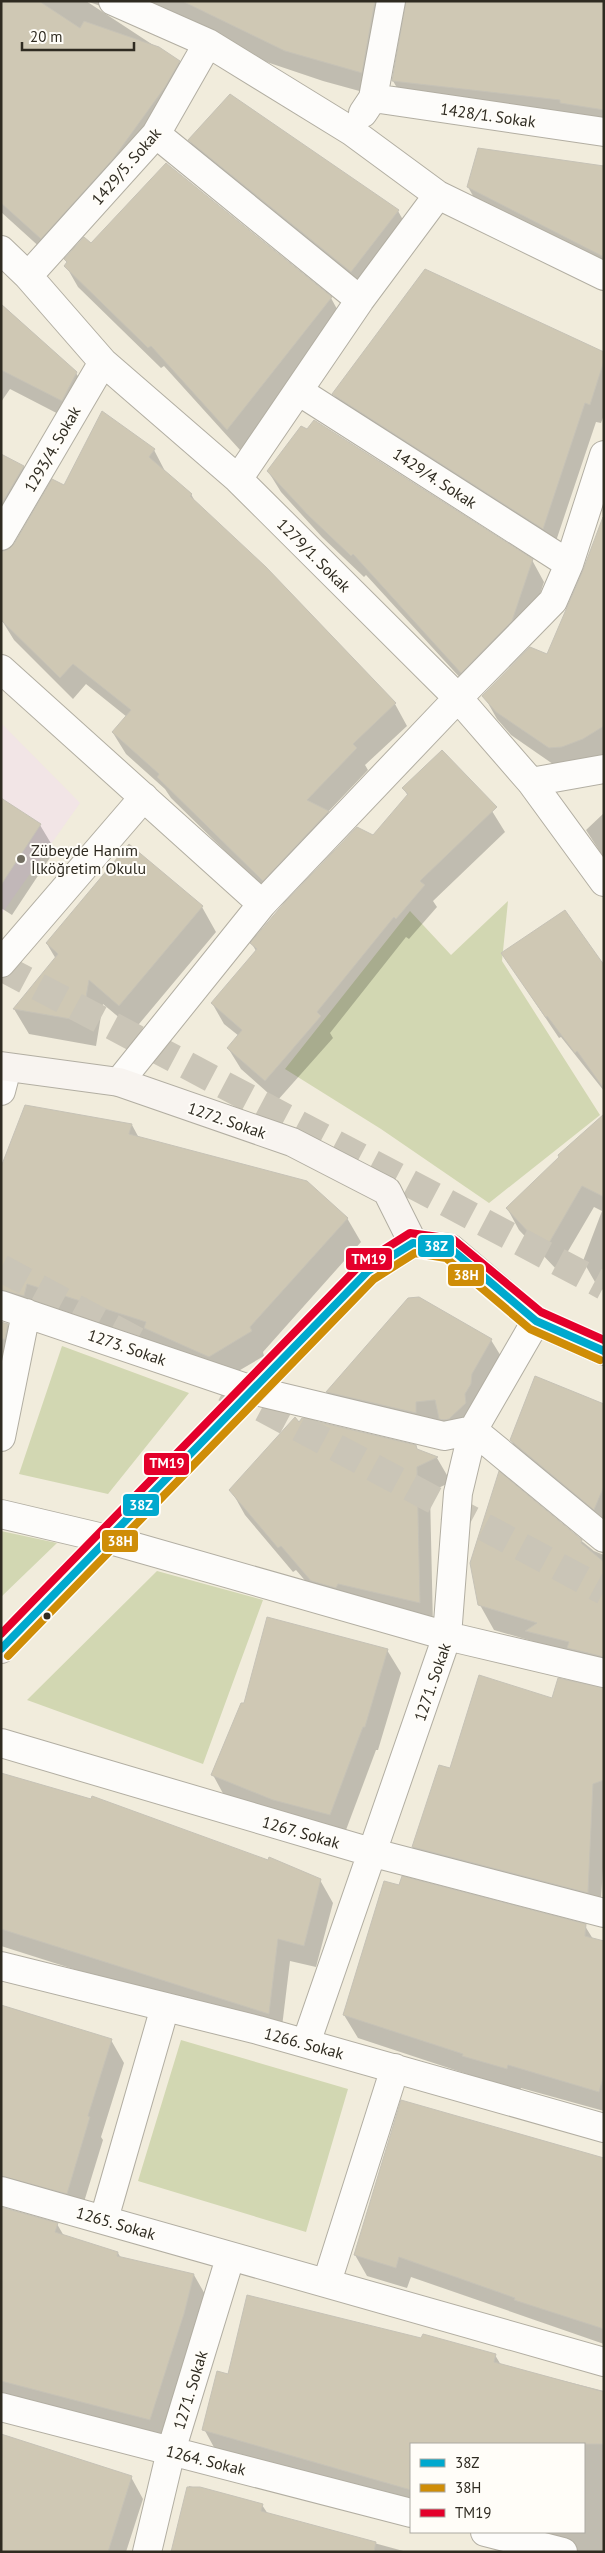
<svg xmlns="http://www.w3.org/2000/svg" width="605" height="2553" viewBox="0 0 605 2553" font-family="'PT Sans',sans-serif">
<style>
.education{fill:#f2e5e6}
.green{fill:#d2d7b2}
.shadow{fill:#0003}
.building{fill:#cfc8b4;stroke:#c6c2b6}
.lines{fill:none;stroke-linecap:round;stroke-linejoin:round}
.highway-tunnel{stroke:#cac5b7;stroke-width:28;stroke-dasharray:28 14;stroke-linecap:butt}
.street-casing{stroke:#b2aea2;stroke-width:30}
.secondary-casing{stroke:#b2aea2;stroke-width:30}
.street{stroke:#fdfcfa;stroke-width:28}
.secondary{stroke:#f8f4f0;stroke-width:28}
.bus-1-casing{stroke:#fffdf8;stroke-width:11}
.bus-2-casing{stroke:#fffdf8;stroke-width:11}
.bus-3-casing{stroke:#fffdf8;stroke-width:11}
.bus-1{stroke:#00a9ce;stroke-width:8}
.bus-2{stroke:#cf8d07;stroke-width:8}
.bus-3{stroke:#e4002b;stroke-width:8}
.poi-dot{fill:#736f62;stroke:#fffdf8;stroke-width:2}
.bus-dot{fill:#2f2b21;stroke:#fffdf8;stroke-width:2}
.labels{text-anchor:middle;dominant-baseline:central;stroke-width:4;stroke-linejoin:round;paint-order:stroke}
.street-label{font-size:16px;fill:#2f2b21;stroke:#fffdf8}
.poi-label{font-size:16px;fill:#2f2b21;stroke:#fffdf8;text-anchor:start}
.line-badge{stroke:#fffdf8;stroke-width:2}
.badge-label{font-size:14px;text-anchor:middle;font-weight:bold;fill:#fff}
</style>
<rect width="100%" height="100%" fill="#f1ecdc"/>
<path class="education" d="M1,723L80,803L1,915Z"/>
<path class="green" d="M508,901L502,961L600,1115L489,1203L381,1129L285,1069L410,911L451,955Z
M62,1346L189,1393L108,1494L19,1474Z
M1,1531L57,1543L1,1597Z
M157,1571L263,1600L203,1764L27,1700Z
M181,2040L348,2089L306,2232L138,2181Z"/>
<path class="shadow" d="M1,1H604V130L406,103L393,81L407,8L398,9L374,95L323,81L86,1L179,62L192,84L54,260L1,212Z
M189,140L398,211L411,234L365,295L203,163Z
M604,168V273L481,210L468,187Z
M91,244L331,298L343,320L240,450L164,366L161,368L78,287L66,266L68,263L66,260Z
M1,304L76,373L89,394L74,422L10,389L1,402Z
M604,353V415L601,423L596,422L554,547L345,414L334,394Z
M102,413L154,450L166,473L191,494L197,505L266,568L395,704L407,726L365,765L368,770L328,812L340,834L276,901L171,798L165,789L126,754L113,733L127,717L86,684L73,699L14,640L1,619L9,551L65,487Z
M307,431L532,560L544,582L524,642L474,693L366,575L364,577L322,537L281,492L268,471Z
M1,456L23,466L36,488L1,547Z
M604,520V758L563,771L511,735L497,719L484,696L548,655Z
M403,788L492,811L505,832L433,901L437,907L409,939L406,937L330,1033L333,1038L277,1101L241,1069L228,1048L239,1036L224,1024L212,1003L256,951L252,944L373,837L408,796Z
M1,800L40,825L55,850L12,915L1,908Z
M604,813V858L586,830Z
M202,907L216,932L134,1030L103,1004L96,1046L29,1034L14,1009L56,959L47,944Z
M502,953L604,967V1091L561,1037L559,1038Z
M604,1116V1291L595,1282L583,1261L602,1211L594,1207L557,1270L519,1230L507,1208Z
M132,1125L139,1138L347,1218L361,1242L263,1352L264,1356L223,1380L4,1317L1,1321V1171Z
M419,1298L491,1340L507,1366L480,1430L342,1418L327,1392Z
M1,1322L7,1325L21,1349L1,1446Z
M604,1405V1529L525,1465L511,1440Z
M416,1447L418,1451L437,1458L451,1482L430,1492L433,1627L326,1605L296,1570L293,1572L245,1515L231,1490Z
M499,1474L594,1551L604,1555V1679L540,1655L532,1641L494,1630L480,1605Z
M387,1650L401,1673L378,1750H376L343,1838L226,1799L213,1775Z
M552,1699L604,1706V1852L600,1915L427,1870L413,1847L451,1770Z
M1,1774L92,1801L320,1880L333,1903L316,1967L290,1961L281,2035L1,1946Z
M585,1926L593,1939L604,1942V2111L521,2088L520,2091L477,2079L476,2077L358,2038L344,2015Z
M1,2005L111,2040L124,2063L101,2137L103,2140L80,2215L1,2182Z
M402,2101L604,2159V2344L411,2277L407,2288L367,2276L355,2255Z
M1,2209L57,2224L64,2236L118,2253L121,2258L194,2275L206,2296L162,2441L1,2399Z
M422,2340L495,2355L501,2365L604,2391V2552H577L491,2532H584V2444H411V2508L216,2451L204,2429L229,2376Z
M131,2477L143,2499L126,2552H1Z
M189,2486L262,2505L268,2514L407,2552H172Z"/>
<path class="building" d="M1,1H39L80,28L84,21L159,47L180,61L165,87L113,159L41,239L1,203Z
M182,1H375L362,73L285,51Z
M406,1H604V110L560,103V100L392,81Z
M230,94L399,210L351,272L188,140Z
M478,148L604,166V257L467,187Z
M166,163L332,297L227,430L151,346L148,348L64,266L67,262L64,259L84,237L91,243Z
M425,269L604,352V361L590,405L585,403L543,529L332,394Z
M1,304L77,372L62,401L1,370Z
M102,411L155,449L149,457L192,494L190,496L266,567L396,703L353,744L357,748L307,800L329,811L263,881L157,777L159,774L112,732L131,710L73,664L60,678L1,620V552L9,549L14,544L52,479L64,485Z
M314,420L533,559L512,621L461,673L353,554L351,556L308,515L267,471L301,426L307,429Z
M1,454L24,466L1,505Z
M603,517L604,726L583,739L562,747L549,748L496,712L482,696L530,647L547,654L583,570Z
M442,750L497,807L420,881L425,885L396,919L394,917L317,1012L321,1016L265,1081L227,1048L242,1030L211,1003L257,949L250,943L285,902L357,827L373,835L408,794L402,788Z
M1,798L41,824L1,885Z
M129,844L203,906L119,1006L89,980L82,1021L13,1009L58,954L46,943Z
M565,910L604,965V1089L577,1051L575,1053L547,1016L546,1018L501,953Z
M25,1105L132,1124L129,1134L307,1181L348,1218L250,1327L252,1331L209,1357L144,1328L146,1322L27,1284L24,1296L1,1290V1167Z
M604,1114V1197L582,1186L545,1250L506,1208L559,1157L558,1155Z
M419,1297L492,1339L472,1374L471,1384L465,1394L466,1403L449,1419L444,1420L439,1419L435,1400L416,1402V1413L326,1392L408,1298Z
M1,1322L8,1324L5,1339H1Z
M535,1376L604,1404V1486L594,1510L510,1440Z
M295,1417L299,1422L302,1418L416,1445L417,1449L438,1457L417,1467L420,1603L338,1584L336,1588L311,1581L281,1546L278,1548L229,1490Z
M499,1471L582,1540L581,1543L604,1562V1657L567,1648L569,1642L525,1631L537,1623L478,1605L470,1563Z
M267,1617L388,1649L365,1727H363L330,1815L273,1800L211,1775L241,1703H244Z
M479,1675L552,1698L558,1678L604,1688V1780L593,1784L588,1893L412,1847L439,1765L450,1768Z
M1,1773L91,1799L92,1796L268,1860L269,1857L321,1879L304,1946L278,1939L269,2014L1,1929Z
M402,1876L586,1924L585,1936L604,1941V2075L599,2092L508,2065L507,2069L462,2056L463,2054L343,2015L384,1881L399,1885Z
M1,2005L112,2039L88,2116L90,2117L67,2194L1,2176Z
M401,2100L604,2158V2329L514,2300L515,2298L399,2257L396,2268L354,2255Z
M1,2207L58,2223L55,2232L118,2252L117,2256L194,2274L184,2314L150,2420L1,2381Z
M247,2295L421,2338L423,2334L496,2354L494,2362L604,2392V2444H411V2490L202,2430L217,2371L228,2374Z
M1,2434L132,2476L108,2552H1Z
M187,2487H200L263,2504L261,2511L376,2542L374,2552H171Z"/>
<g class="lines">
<path class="highway-tunnel" d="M1,967L604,1286
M1,1268L148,1347
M225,1388L604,1591"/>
<defs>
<path id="street" d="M113,1L208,43L351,131L438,195L604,276
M373,98L604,132
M363,113L373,98L391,1
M156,134L360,300
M1,250L28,276L103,362L238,479L458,698L531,782L604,882
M28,276L156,134L208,43
M300,392L569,564
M238,479L360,300L438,195
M1,536L103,362
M1,669L262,904
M531,782L604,769
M1,963L144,797
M119,1082L262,904L458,698L553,601L569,564L604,455
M1,1091L7,1068
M1,1305L252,1390L444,1436L473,1430L604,1538
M1,1437L26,1313
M1,1514L107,1539L447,1636L604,1673
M1,1743L374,1853L604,1913
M1,1966L258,2030L604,2128
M306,2043L447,1636L458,1493L473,1430L536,1321
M1,2191L604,2362
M104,2219L165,2007
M327,2282L395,2068
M1,2407L411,2513
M485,2532L563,2552
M147,2552L171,2451L230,2258"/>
<path id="secondary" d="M1,1066L119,1082L292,1142L387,1191L413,1243
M1,1649L368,1271L413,1243L450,1248L536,1321L604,1351"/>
</defs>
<use href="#street" class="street-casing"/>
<use href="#secondary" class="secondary-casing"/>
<use href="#street" class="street"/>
<use href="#secondary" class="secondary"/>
<defs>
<path id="bus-1" d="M1,1649L368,1271L413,1243L450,1248L536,1321L604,1351"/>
<path id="bus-2" d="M8,1656L374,1279L415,1253L446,1258L530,1329L600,1360"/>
<path id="bus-3" d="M1,1634L361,1264L410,1233L453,1239L541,1312L604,1340"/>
</defs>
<use href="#bus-1" class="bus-1-casing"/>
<use href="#bus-2" class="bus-2-casing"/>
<use href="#bus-3" class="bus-3-casing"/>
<use href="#bus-1" class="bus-1"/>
<use href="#bus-2" class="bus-2"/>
<use href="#bus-3" class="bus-3"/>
</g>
<circle class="poi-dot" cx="21" cy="859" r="5"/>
<circle class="bus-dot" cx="47" cy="1616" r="4.5"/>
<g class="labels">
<g class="street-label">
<text transform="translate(488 115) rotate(8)">1428/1. Sokak</text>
<text transform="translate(126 166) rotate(-49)">1429/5. Sokak</text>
<text transform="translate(52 449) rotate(-60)">1293/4. Sokak</text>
<text transform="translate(435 478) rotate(33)">1429/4. Sokak</text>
<text transform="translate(314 555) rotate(45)">1279/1. Sokak</text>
<text transform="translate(227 1120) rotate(19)">1272. Sokak</text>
<text transform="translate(127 1347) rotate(19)">1273. Sokak</text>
<text transform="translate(432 1682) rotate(-71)">1271. Sokak</text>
<text transform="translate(301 1832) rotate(16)">1267. Sokak</text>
<text transform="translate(304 2043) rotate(15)">1266. Sokak</text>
<text transform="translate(116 2223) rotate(16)">1265. Sokak</text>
<text transform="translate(190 2390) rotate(-73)">1271. Sokak</text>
<text transform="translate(206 2460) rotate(14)">1264. Sokak</text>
</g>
<g class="poi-label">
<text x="31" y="850">Zübeyde Hanım<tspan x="31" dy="18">İlköğretim Okulu</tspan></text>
</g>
</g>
<g class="line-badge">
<rect x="417" y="1234" width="38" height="24" rx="5" fill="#00a9ce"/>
<rect x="345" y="1247" width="48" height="24" rx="5" fill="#e4002b"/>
<rect x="447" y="1263" width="38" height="24" rx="5" fill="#cf8d07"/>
<rect x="143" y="1452" width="47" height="24" rx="5" fill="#e4002b"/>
<rect x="122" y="1493" width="38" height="24" rx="5" fill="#00a9ce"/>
<rect x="101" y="1529" width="38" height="24" rx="5" fill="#cf8d07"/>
</g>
<g class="badge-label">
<text x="436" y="1251">38Z</text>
<text x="369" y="1264">TM19</text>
<text x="466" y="1280">38H</text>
<text x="167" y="1468">TM19</text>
<text x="141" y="1510">38Z</text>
<text x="120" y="1546">38H</text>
</g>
<rect width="605" height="2553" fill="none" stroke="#2f2b21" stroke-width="5"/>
<rect x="410" y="2443" width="175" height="90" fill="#fffdf8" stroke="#aca9a2"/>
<rect x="420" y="2459" width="25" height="8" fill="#00a9ce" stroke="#aca9a2"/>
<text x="455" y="2468" font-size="15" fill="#2f2b21">38Z</text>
<rect x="420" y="2484" width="25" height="8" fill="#cf8d07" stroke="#aca9a2"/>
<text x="455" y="2493" font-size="15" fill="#2f2b21">38H</text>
<rect x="420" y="2509" width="25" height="8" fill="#e4002b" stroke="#aca9a2"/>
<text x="455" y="2518" font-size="15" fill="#2f2b21">TM19</text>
<path d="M22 42v8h112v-8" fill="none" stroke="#2f2b21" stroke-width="2.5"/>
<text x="30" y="42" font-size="15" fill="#2f2b21" stroke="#fffdf8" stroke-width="4" paint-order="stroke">20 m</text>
</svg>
